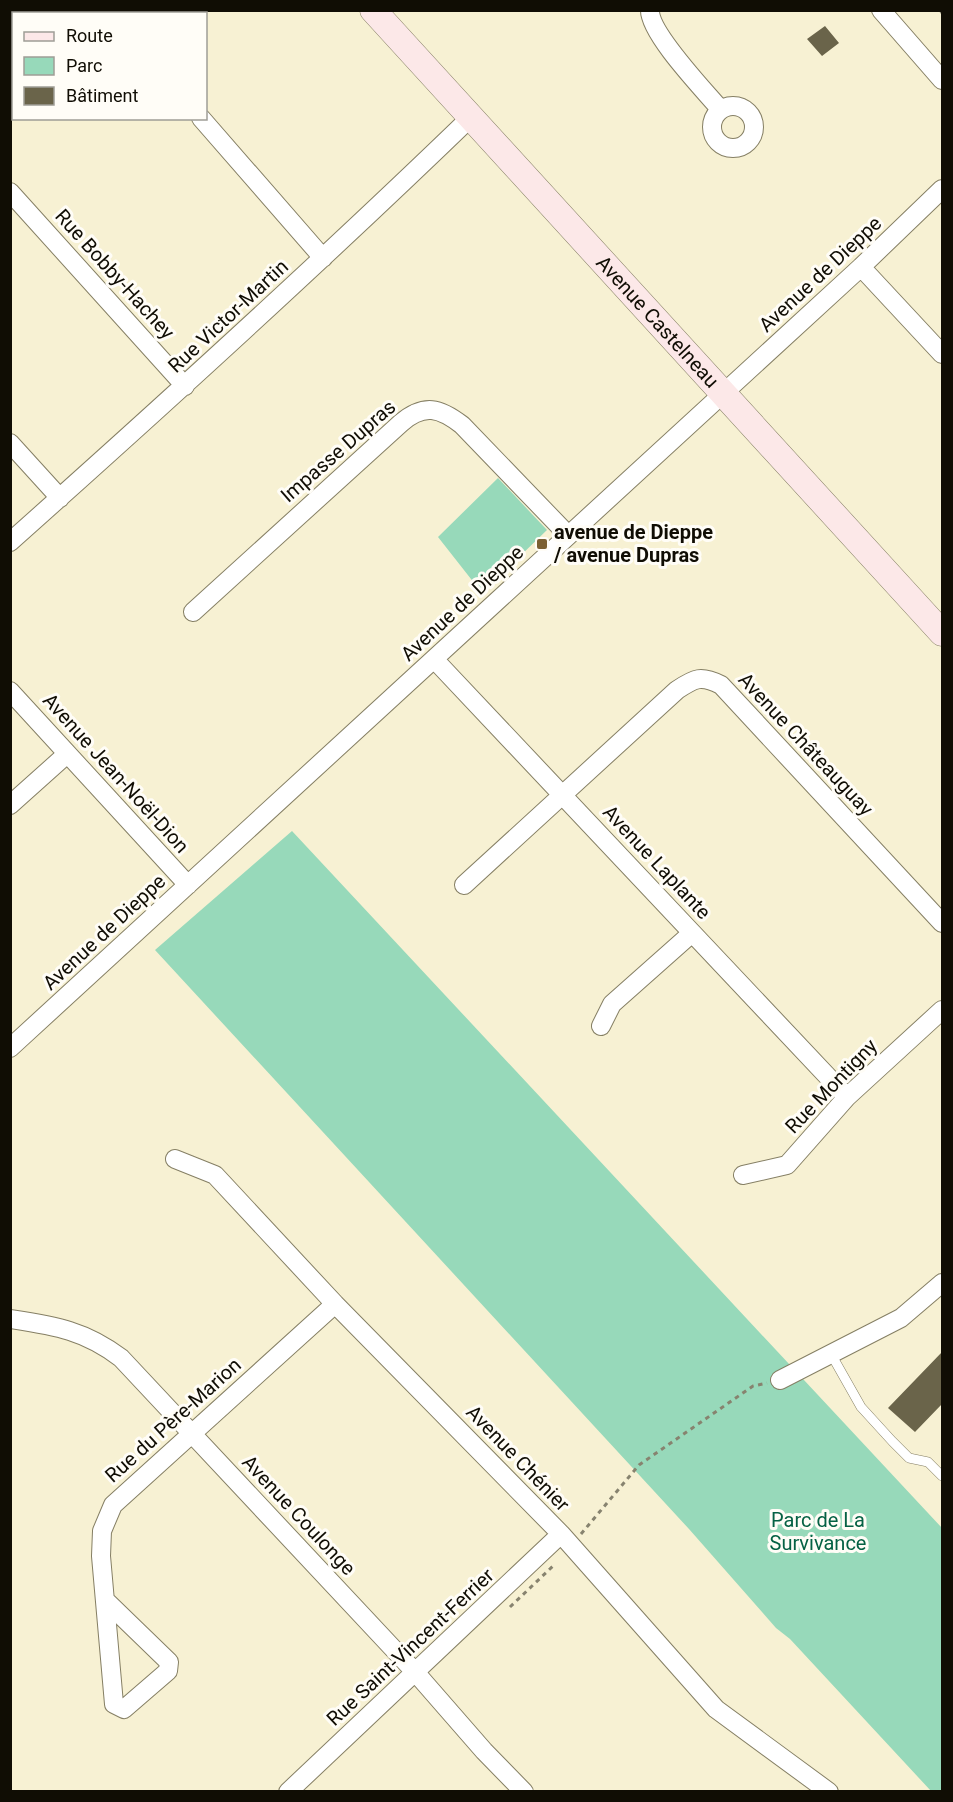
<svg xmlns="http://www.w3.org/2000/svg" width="953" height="1802" viewBox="0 0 953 1802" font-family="Roboto,sans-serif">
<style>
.green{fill:#97d9ba}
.building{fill:#6a644a}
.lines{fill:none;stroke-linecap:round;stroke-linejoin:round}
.lane-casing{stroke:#857f64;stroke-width:10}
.street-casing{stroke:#857f64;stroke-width:20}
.secondary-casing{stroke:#857f64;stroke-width:27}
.path{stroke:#87836f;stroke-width:3;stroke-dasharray:4.5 4.5;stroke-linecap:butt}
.lane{stroke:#fff;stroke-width:9}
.street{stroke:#fff;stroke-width:18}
.secondary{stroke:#fce8e8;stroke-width:26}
.poi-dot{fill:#7c6033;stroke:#fffdf7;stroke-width:2}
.labels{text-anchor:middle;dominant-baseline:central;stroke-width:6;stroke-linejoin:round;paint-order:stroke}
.street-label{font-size:20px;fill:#100d04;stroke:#fffdf7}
.poi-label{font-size:20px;font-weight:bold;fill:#100d04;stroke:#fffdf7;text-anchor:start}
.park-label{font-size:20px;fill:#056144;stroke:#fffdf7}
</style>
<rect width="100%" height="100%" fill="#f7f1d3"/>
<path class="green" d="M498,478L547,530L482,593L438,537Z
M292,831L942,1528V1791H931L790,1639L776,1628L689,1529L155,950Z"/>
<path class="building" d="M825,26L839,43L822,56L807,39Z
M942,1352V1404L915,1432L888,1408Z"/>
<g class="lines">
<defs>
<path id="lane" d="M831,1354L861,1407L892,1441L909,1458L928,1462L942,1476"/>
<path id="street" d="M650,10C649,33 704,90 720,109
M881,10L942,80
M712 127a21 21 0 1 1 42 0a21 21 0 1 1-42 0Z
M201,118L323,258
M10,192L185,386
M861,267L942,354
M10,443L60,498
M10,542C166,403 321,262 471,117
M193,612L401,423C424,403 440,408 462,425L568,535
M434,659L847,1097
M10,691L188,885
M10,805L67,754
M464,885L677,690C695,678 701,675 721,685L942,923
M601,1026L612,1004L692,933
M10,1048L861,267L942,189
M175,1159L215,1175L335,1304L561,1534L716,1709L829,1792
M743,1175L787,1165L847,1097L942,1010
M10,1319C55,1326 84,1330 121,1358L416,1673L484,1751L524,1792
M780,1380L901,1318L942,1283
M105,1600L169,1662L168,1671L124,1709L114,1704L101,1556L102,1531L113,1505L335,1304
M288,1792L561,1534"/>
<g id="secondary">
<path id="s1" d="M373,10L942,633"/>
</g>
</defs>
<use href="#lane" class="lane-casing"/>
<use href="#street" class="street-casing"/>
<use href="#secondary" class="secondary-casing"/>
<path class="path" d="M940,10L942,13
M581,1534L639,1465L753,1386L767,1383
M510,1607L553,1566"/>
<use href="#lane" class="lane"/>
<use href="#street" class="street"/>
<use href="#secondary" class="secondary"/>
</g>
<rect class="poi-dot" x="536" y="538" width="12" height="12" rx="3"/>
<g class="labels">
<g class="street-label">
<text transform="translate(115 274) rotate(48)">Rue Bobby-Hachey</text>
<text transform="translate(820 274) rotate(-43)">Avenue de Dieppe</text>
<text transform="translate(228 316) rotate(-43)">Rue Victor-Martin</text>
<text stroke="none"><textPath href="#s1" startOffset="422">Avenue Castelneau</textPath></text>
<text transform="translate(338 451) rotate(-41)">Impasse Dupras</text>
<text transform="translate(462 603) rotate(-43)">Avenue de Dieppe</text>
<text transform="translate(806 744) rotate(47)">Avenue Châteauguay</text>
<text transform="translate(116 773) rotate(48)">Avenue Jean-Noël-Dion</text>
<text transform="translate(657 862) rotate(47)">Avenue Laplante</text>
<text transform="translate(104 932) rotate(-43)">Avenue de Dieppe</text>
<text transform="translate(831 1086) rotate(-46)">Rue Montigny</text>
<text transform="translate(173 1420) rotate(-42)">Rue du Père-Marion</text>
<text transform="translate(518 1458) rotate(46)">Avenue Chénier</text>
<text transform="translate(299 1515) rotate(47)">Avenue Coulonge</text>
<text transform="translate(410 1647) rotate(-43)">Rue Saint-Vincent-Ferrier</text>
</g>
<g class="poi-label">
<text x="554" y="532">avenue de Dieppe<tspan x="554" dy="23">/ avenue Dupras</tspan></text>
</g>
<g class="park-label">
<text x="818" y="1520">Parc de La<tspan x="818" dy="23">Survivance</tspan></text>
</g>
</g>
<rect width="953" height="1802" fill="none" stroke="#100d04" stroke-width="24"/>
<rect x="12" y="12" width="195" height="108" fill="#fffdf7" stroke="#9f9d96" stroke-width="1.5"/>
<rect x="24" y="32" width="30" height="9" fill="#fce8e8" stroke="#9f9d96" stroke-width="1.5"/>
<text x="66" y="42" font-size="18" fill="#100d04">Route</text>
<rect x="24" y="57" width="30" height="18" fill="#97d9ba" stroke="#9f9d96" stroke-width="1.5"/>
<text x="66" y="72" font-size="18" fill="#100d04">Parc</text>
<rect x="24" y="87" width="30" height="18" fill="#6a644a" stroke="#9f9d96" stroke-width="1.5"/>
<text x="66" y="102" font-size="18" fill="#100d04">Bâtiment</text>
</svg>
